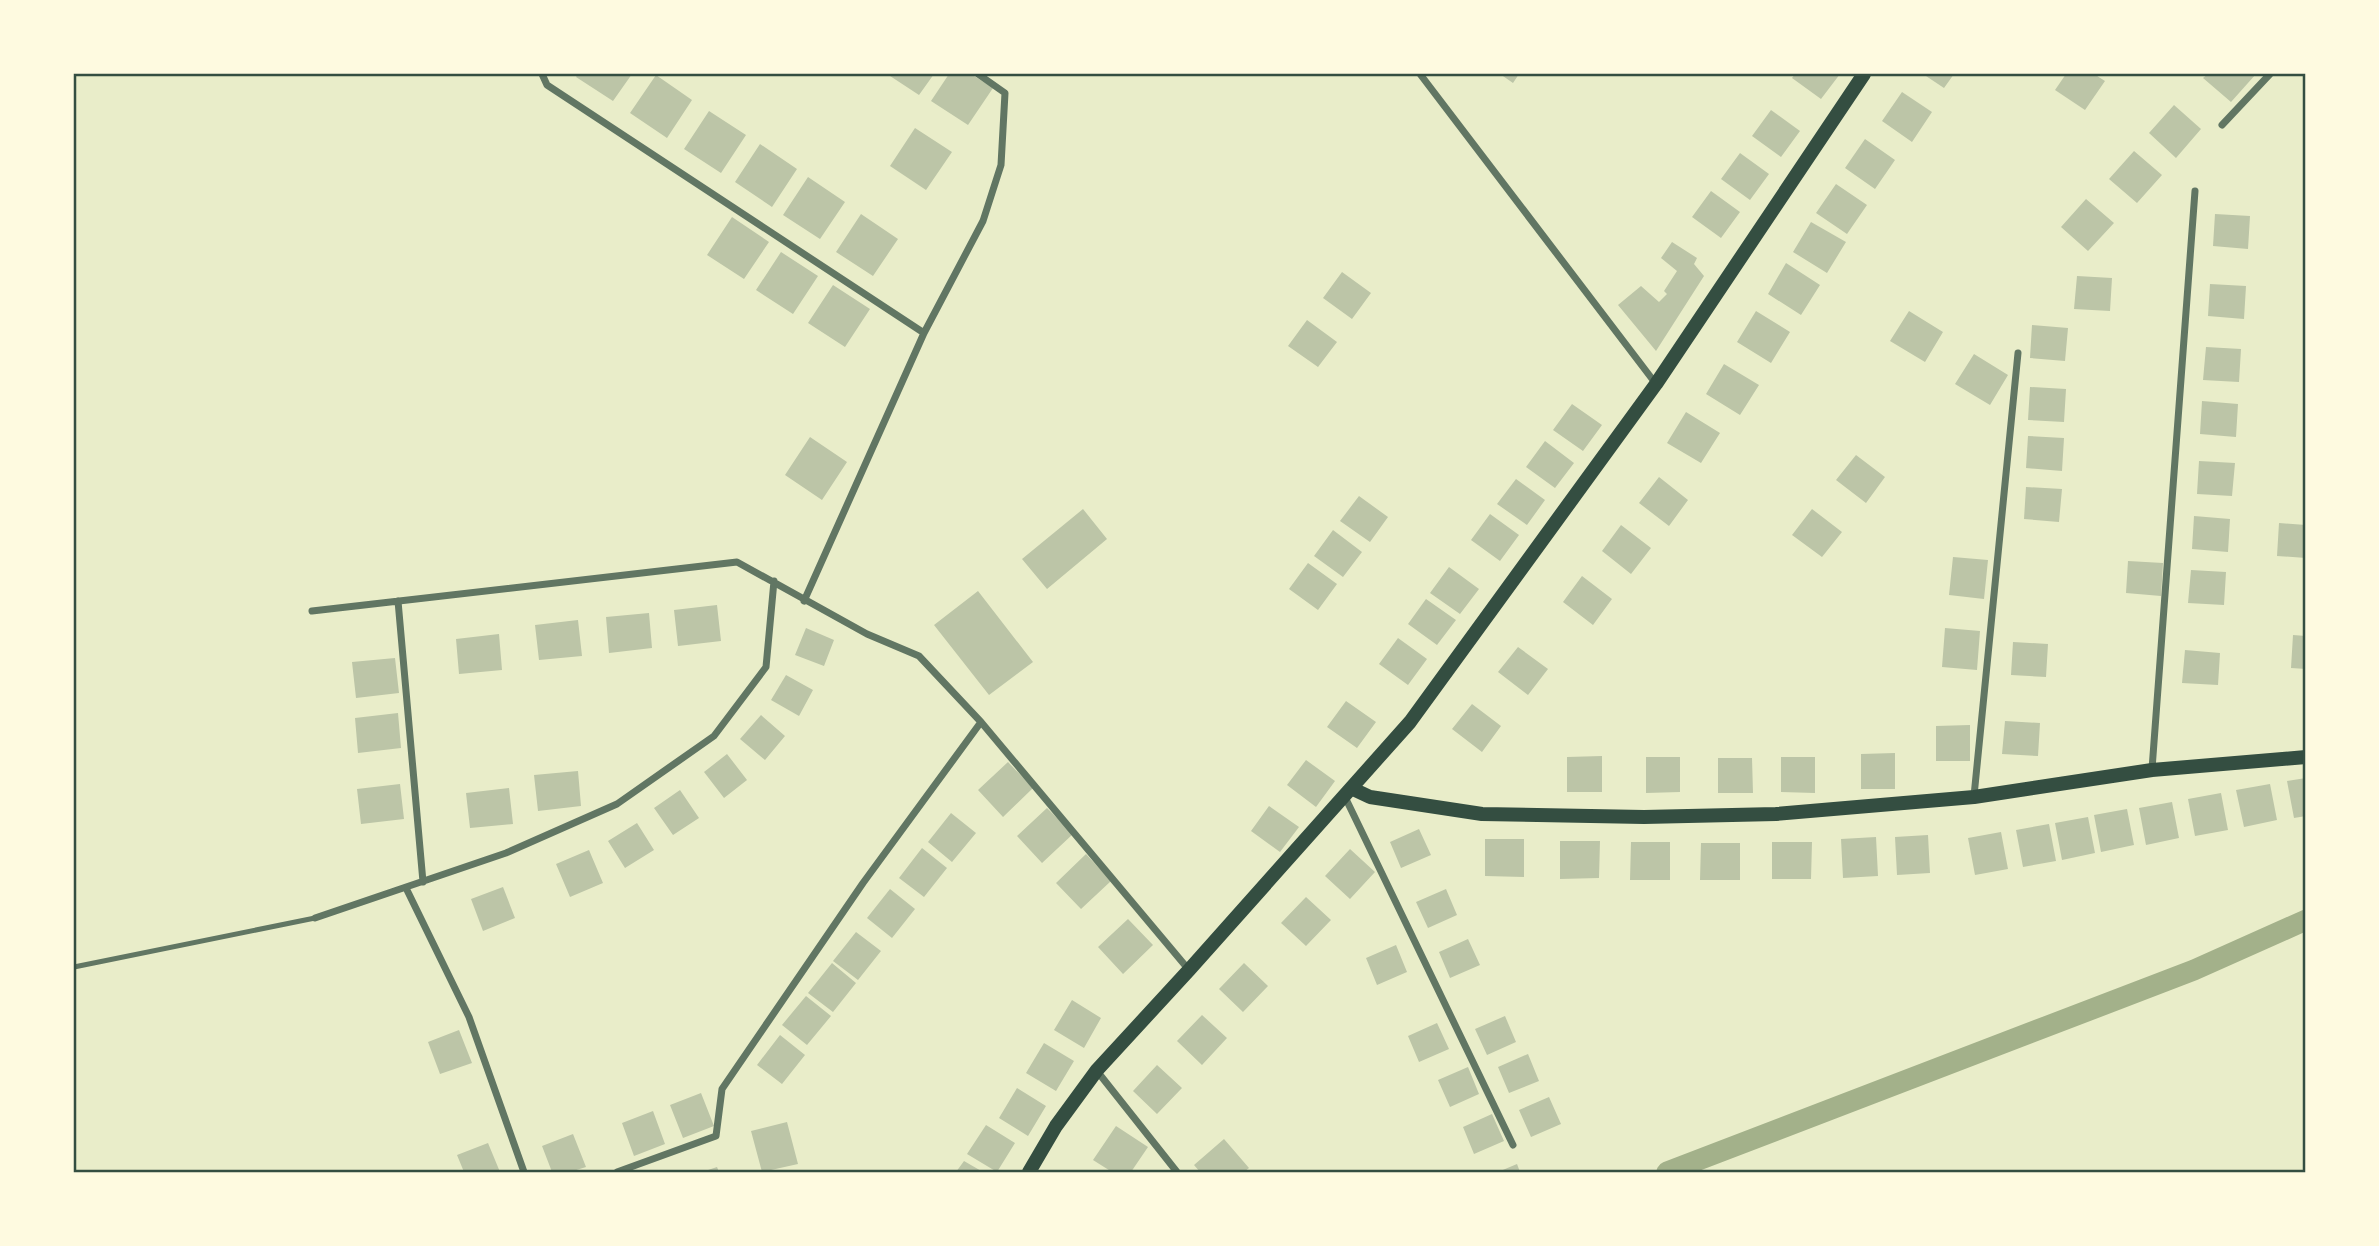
<svg xmlns="http://www.w3.org/2000/svg" width="2379" height="1246" viewBox="0 0 2379 1246" font-family="Barlow,sans-serif">
<style>
.lines{fill:none;stroke-linecap:round;stroke-linejoin:round}
.canal{stroke:#a3b18a;stroke-width:21}
.building{fill:#bcc5a7}
.service{stroke:#617663;stroke-width:5}
.minor{stroke:#617663;stroke-width:7}
.secondary{stroke:#344e41;stroke-width:14}
.neatline{fill:none;stroke:#344e41;stroke-width:2.5}
</style>
<rect width="100%" height="100%" fill="#e9edc9"/>
<g class="lines">
<path class="canal" d="M1667,1172L2194,970L2306,920"/>
</g>
<path class="building" d="M578,74H632L613,101L576,77Z
M887,74H934L919,95Z
M949,74H971L993,88L968,125L931,101Z
M1500,74H1519L1513,83Z
M1795,74H1840L1821,99L1792,78Z
M1923,74H1954L1944,88Z
M2066,74H2094L2105,81L2085,110L2055,90Z
M2208,74H2256L2231,102L2203,78Z
M656,75L692,100L667,138L630,113Z
M1902,92L1932,112L1912,142L1882,121Z
M2174,105L2201,129L2176,158L2149,133Z
M1771,110L1800,131L1781,157L1752,136Z
M709,111L746,135L721,173L684,149Z
M915,128L952,152L926,190L890,166Z
M1865,139L1895,160L1875,189L1845,168Z
M760,144L797,169L772,207L735,182Z
M2134,151L2162,175L2137,203L2109,179Z
M1740,153L1769,174L1750,200L1721,179Z
M808,177L845,202L820,239L783,215Z
M1836,184L1867,205L1847,234L1816,213Z
M1711,191L1740,212L1721,238L1692,217Z
M2086,199L2114,223L2088,251L2061,227Z
M861,214L898,239L873,276L836,252Z
M2215,214L2250,216L2248,249L2213,246Z
M732,217L769,242L744,279L707,255Z
M1811,222L1846,242L1827,273L1793,252Z
M1672,242L1697,258L1694,264L1704,276L1656,351L1618,305L1641,286L1659,302L1667,294L1664,291L1677,271L1661,258Z
M781,252L818,276L793,314L756,290Z
M1786,263L1820,285L1801,315L1768,294Z
M1342,272L1371,293L1352,319L1323,298Z
M2077,276L2112,278L2110,311L2074,309Z
M2210,284L2246,286L2244,319L2208,316Z
M833,285L870,309L845,347L808,323Z
M1756,311L1790,332L1771,363L1737,342Z
M1909,311L1943,332L1925,362L1890,341Z
M1307,320L1337,342L1318,367L1288,346Z
M2032,325L2068,328L2065,361L2030,358Z
M2206,347L2241,349L2239,382L2203,380Z
M1974,354L2008,375L1990,405L1955,384Z
M1724,364L1759,385L1740,415L1706,394Z
M2030,387L2066,389L2064,422L2028,420Z
M2202,401L2238,404L2236,437L2200,434Z
M1572,404L1602,425L1583,451L1553,430Z
M1686,412L1720,433L1701,463L1667,443Z
M2028,436L2064,438L2062,471L2026,468Z
M810,437L847,462L822,500L785,475Z
M1545,441L1574,463L1555,488L1526,467Z
M1856,455L1885,477L1866,503L1836,480Z
M2199,461L2235,463L2232,496L2197,494Z
M1659,477L1688,500L1669,526L1639,503Z
M1516,479L1545,500L1527,525L1497,504Z
M2026,487L2062,489L2059,522L2024,519Z
M1359,496L1388,517L1370,542L1340,521Z
M1083,509L1107,539L1047,589L1022,559Z
M1812,509L1842,532L1822,557L1792,535Z
M1490,514L1519,535L1500,561L1471,540Z
M2194,516L2230,519L2228,552L2192,549Z
M2279,523L2306,525V558L2277,556Z
M1621,525L1651,548L1631,574L1602,551Z
M1333,530L1362,552L1343,577L1314,556Z
M1953,557L1988,560L1984,599L1949,595Z
M2128,561L2163,563L2161,596L2126,593Z
M1308,563L1337,584L1318,610L1289,589Z
M1449,567L1479,589L1460,614L1430,593Z
M2191,570L2226,572L2224,605L2188,603Z
M1582,576L1612,599L1593,625L1563,602Z
M978,591L1033,662L989,695L934,625Z
M1426,599L1456,620L1437,645L1408,624Z
M717,605L721,641L678,646L674,610Z
M649,613L652,648L609,653L606,617Z
M578,620L582,656L539,660L535,625Z
M806,628L834,640L824,666L795,655Z
M1945,628L1980,631L1977,670L1942,667Z
M499,634L502,670L459,674L456,639Z
M2293,635L2306,636V669L2291,668Z
M1398,638L1427,659L1408,685L1379,664Z
M2013,642L2048,644L2046,677L2011,675Z
M1518,647L1548,669L1528,695L1498,672Z
M2185,650L2220,653L2218,685L2182,683Z
M395,658L399,693L356,698L352,662Z
M786,675L813,690L799,716L771,700Z
M1346,701L1376,722L1357,748L1327,727Z
M1472,704L1501,726L1482,752L1452,729Z
M398,713L401,748L358,753L355,718Z
M761,715L785,736L765,760L740,739Z
M2005,721L2040,723L2038,756L2002,754Z
M1970,725V761H1936V726Z
M1895,753V789H1861V754Z
M727,754L747,780L724,798L704,772Z
M1602,756V792H1567V757Z
M1646,757H1680V792L1646,793Z
M1781,757H1815V793L1781,792Z
M1718,758H1752L1753,793H1718Z
M1306,760L1335,781L1316,807L1287,785Z
M1008,762L1033,788L1003,817L978,790Z
M578,771L581,806L538,811L534,775Z
M2306,778V816L2294,818L2287,781Z
M400,784L404,819L361,824L357,789Z
M2270,784L2277,820L2244,827L2236,790Z
M509,788L513,824L470,828L466,793Z
M680,790L699,818L673,835L654,808Z
M2221,793L2228,830L2195,836L2188,799Z
M2172,802L2179,838L2146,845L2139,808Z
M1269,806L1299,827L1280,852L1251,831Z
M1047,808L1073,834L1042,863L1017,836Z
M2127,809L2134,845L2101,852L2094,815Z
M951,813L976,833L952,862L928,842Z
M2088,817L2095,853L2062,860L2055,823Z
M637,823L654,850L625,868L608,841Z
M2049,824L2056,861L2023,867L2016,830Z
M1419,829L1431,855L1401,868L1390,842Z
M2001,832L2008,869L1975,875L1968,838Z
M1928,835L1930,873L1897,875L1895,837Z
M1876,837L1878,876L1843,878L1841,839Z
M1485,839H1524V877L1485,876Z
M1560,841H1600L1599,878L1560,879Z
M1631,842H1670V880H1630Z
M1772,842H1812L1811,879H1772Z
M1701,843H1740V880H1700Z
M922,848L947,868L924,897L899,878Z
M1350,849L1375,872L1350,899L1325,876Z
M589,850L603,883L570,897L556,864Z
M1086,854L1111,881L1081,909L1056,883Z
M503,887L515,918L483,931L471,899Z
M890,889L915,909L892,938L867,918Z
M1446,889L1457,915L1428,928L1416,902Z
M1306,897L1331,920L1306,946L1281,923Z
M1128,919L1153,945L1123,974L1098,947Z
M856,932L881,951L858,980L833,961Z
M1468,939L1480,965L1450,978L1439,952Z
M1396,945L1407,972L1377,985L1366,958Z
M832,963L856,983L833,1012L808,993Z
M1244,963L1268,986L1243,1012L1219,989Z
M806,996L831,1016L807,1045L782,1025Z
M1072,1000L1101,1018L1084,1048L1054,1030Z
M1202,1015L1227,1038L1202,1065L1177,1041Z
M1505,1016L1516,1042L1487,1055L1475,1029Z
M1437,1023L1449,1049L1419,1062L1408,1036Z
M459,1030L472,1063L440,1074L428,1042Z
M780,1035L805,1055L782,1084L757,1065Z
M1044,1043L1074,1061L1056,1091L1026,1073Z
M1528,1054L1539,1081L1509,1093L1498,1067Z
M1157,1065L1182,1088L1157,1114L1133,1091Z
M1468,1067L1479,1094L1450,1107L1438,1080Z
M1017,1088L1046,1106L1028,1136L999,1118Z
M701,1093L714,1126L683,1138L670,1105Z
M1549,1097L1561,1124L1531,1137L1519,1110Z
M653,1111L665,1144L634,1156L622,1123Z
M1492,1114L1504,1141L1474,1154L1463,1127Z
M787,1122L798,1164L762,1172L751,1131Z
M986,1125L1015,1143L997,1172L967,1154Z
M1116,1126L1148,1147L1131,1172H1112L1093,1160Z
M573,1134L586,1167L570,1172H552L542,1146Z
M1224,1139L1249,1168L1244,1172H1200L1194,1165Z
M488,1143L500,1172H464L457,1155Z
M964,1161L983,1172H956Z
M1517,1164L1520,1172H1498Z
M717,1167L719,1172H702Z"/>
<g class="lines">
<path class="service" d="M74,967L315,918"/>
<path class="minor" d="M542,74L547,85L924,333
M1420,74L1656,384
M2222,125L2270,74
M398,601L423,882
M804,601L924,333L983,221L1001,165L1005,93L978,74
M312,611L737,562L867,634L919,656L981,722L1189,970
M2152,769L2195,191
M1974,796L2018,353
M1345,797L1513,1145
M406,888L469,1017L524,1172
M315,918L506,853L617,804L714,736L766,667L774,581
M1097,1071L1177,1172
M617,1172L716,1136L722,1089L863,883L981,722"/>
<path class="secondary" d="M1353,789L1370,797L1482,814L1644,817L1776,814L1974,797L2152,770L2306,757
M1029,1172L1056,1126L1097,1070L1189,970L1410,722L1656,384L1864,74"/>
</g>
<rect width="2379" height="1246" fill="none" stroke="#fefae0" stroke-width="150"/>
<rect x="75" y="75" width="2229" height="1096" class="neatline"/>
</svg>
